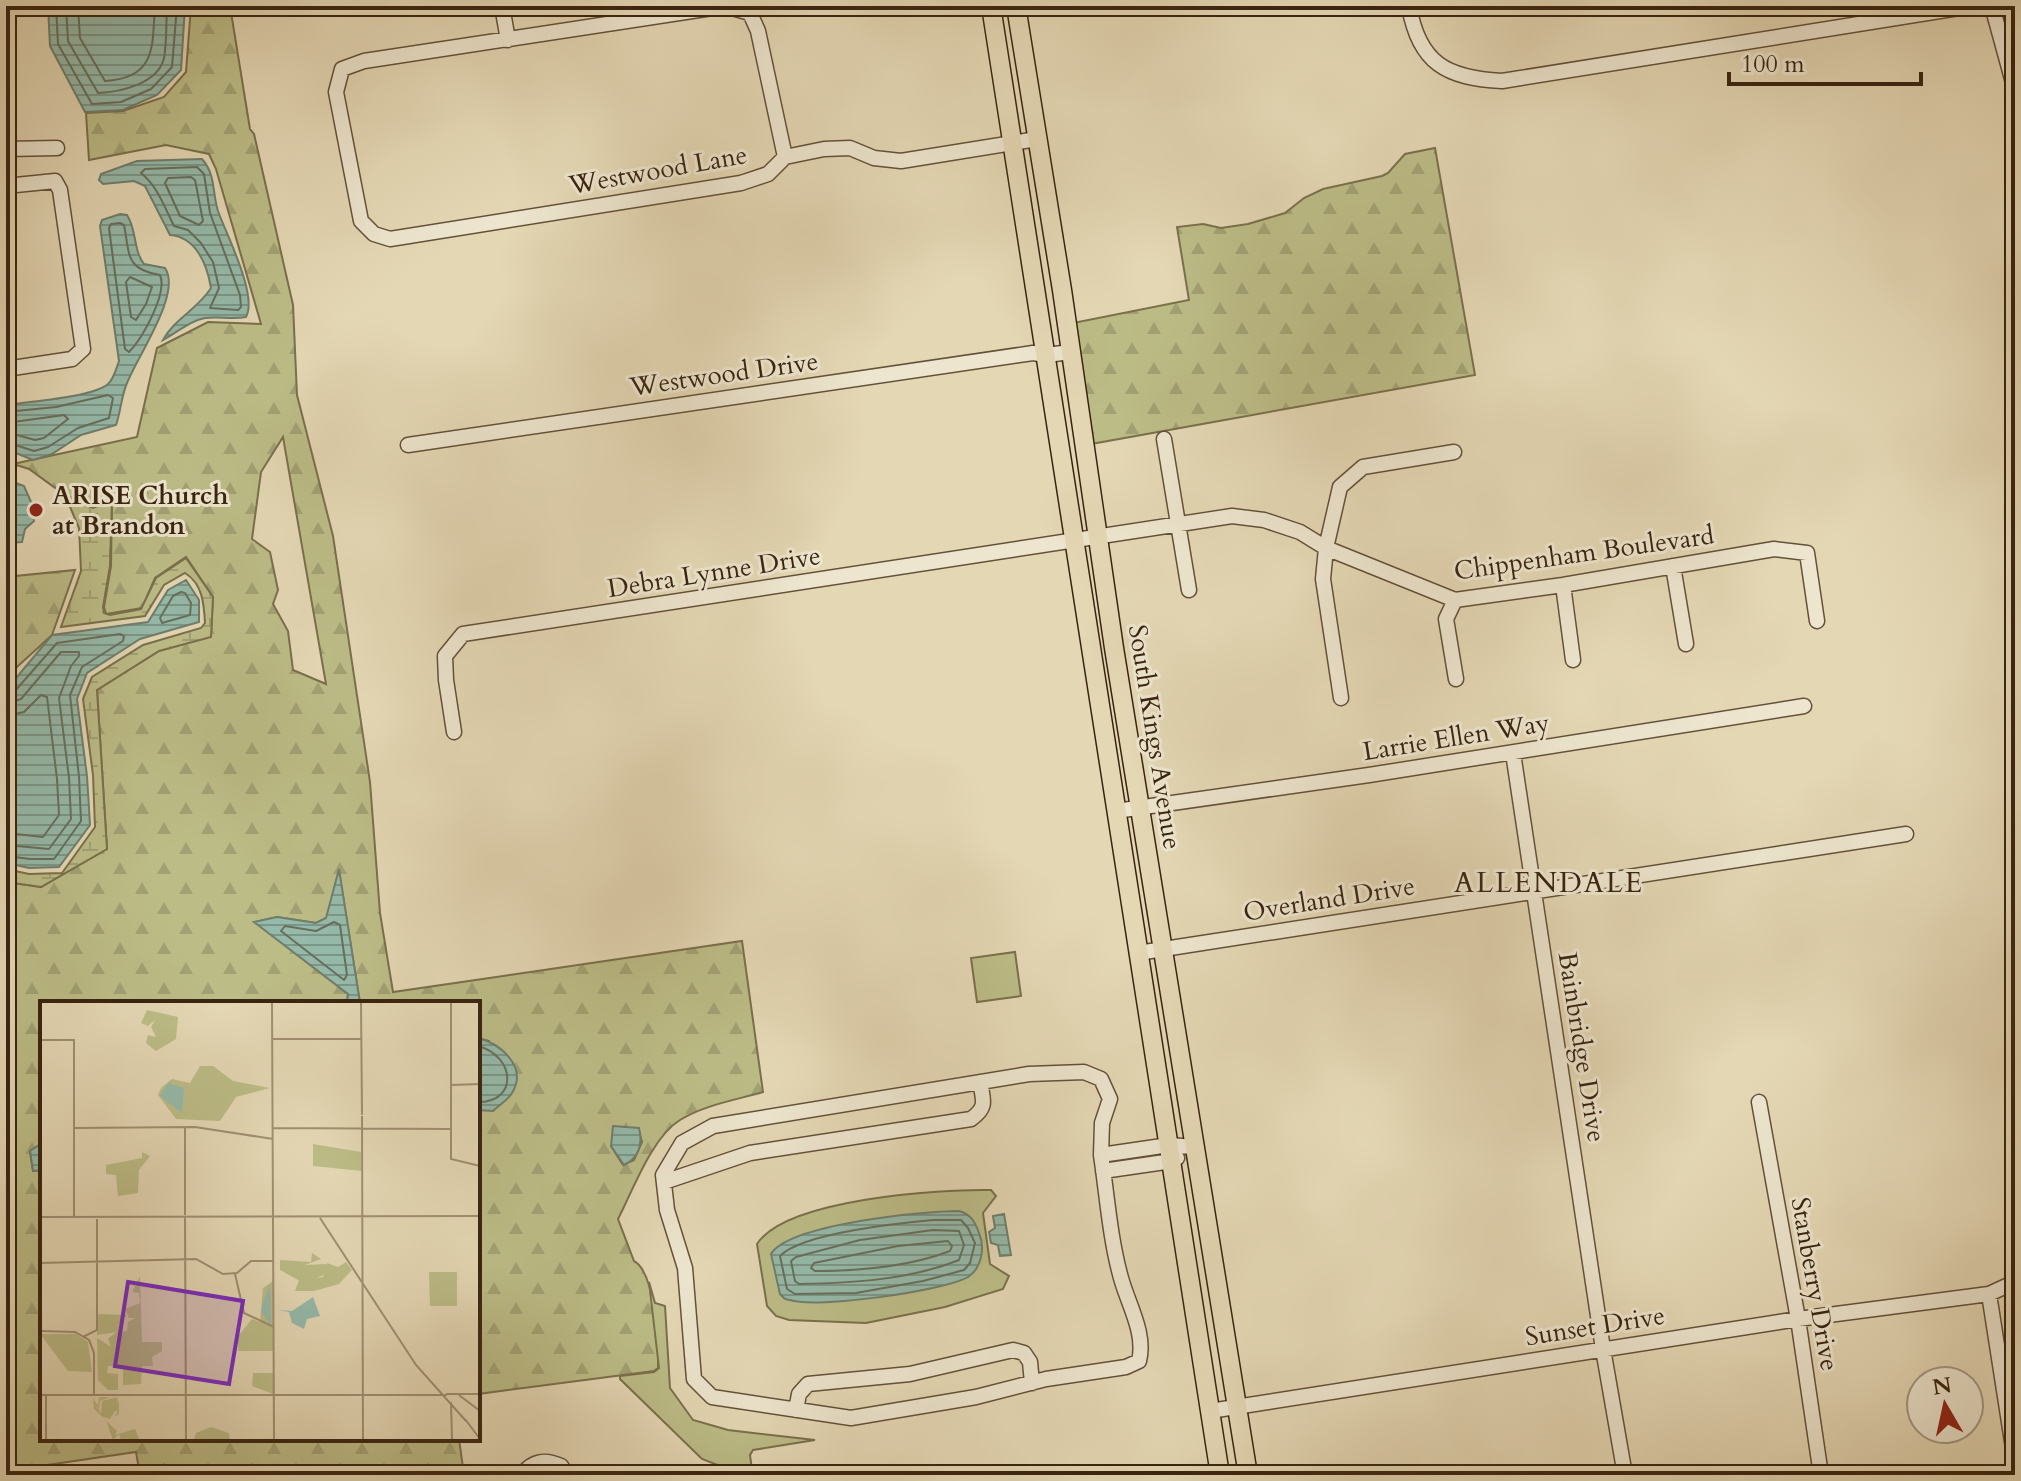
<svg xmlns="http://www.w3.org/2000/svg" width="2021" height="1481" viewBox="0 0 2021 1481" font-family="Cardo,serif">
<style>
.forest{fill:url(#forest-firs);stroke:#7a704c;stroke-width:2;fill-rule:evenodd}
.wetland{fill:url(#wetland-marsh);stroke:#7a704c;stroke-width:2}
.park{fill:#bcbc87;stroke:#7a704c;stroke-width:2}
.water{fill:url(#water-rules);stroke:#707e6c;stroke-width:2}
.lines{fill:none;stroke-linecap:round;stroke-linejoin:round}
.shore{stroke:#676f5d;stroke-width:2}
.minor-casing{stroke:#645139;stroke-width:17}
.major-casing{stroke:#392410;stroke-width:21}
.minor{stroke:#ede5ce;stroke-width:14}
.major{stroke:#e4d7b4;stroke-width:18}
.poi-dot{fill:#8f2418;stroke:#ede5ce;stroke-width:3}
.labels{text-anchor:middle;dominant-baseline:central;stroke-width:6;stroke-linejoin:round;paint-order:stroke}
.street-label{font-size:26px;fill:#392410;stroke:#ede5ce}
.poi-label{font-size:26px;font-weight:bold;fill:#392410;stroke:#ede5ce;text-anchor:start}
.neighbourhood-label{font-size:28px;letter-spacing:2px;fill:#392410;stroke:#ede5ce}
.inset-road{fill:none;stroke:#a08f72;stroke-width:2}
.view{fill:#7b2cbf;fill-opacity:0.15;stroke:#7b2cbf;stroke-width:4}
.inset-edge{fill:none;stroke:#392410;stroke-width:4}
</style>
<defs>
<pattern id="forest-firs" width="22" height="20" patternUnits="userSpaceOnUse" patternTransform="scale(2)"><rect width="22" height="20" fill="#bcbc87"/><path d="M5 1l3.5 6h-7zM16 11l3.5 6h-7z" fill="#a2a174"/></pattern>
<pattern id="wetland-marsh" width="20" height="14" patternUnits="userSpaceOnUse" patternTransform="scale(2)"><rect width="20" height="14" fill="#bcbc87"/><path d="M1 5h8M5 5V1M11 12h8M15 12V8" fill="none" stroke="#a2a174"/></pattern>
<pattern id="water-rules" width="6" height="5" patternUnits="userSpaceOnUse" patternTransform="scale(2)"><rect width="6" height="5" fill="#95baaa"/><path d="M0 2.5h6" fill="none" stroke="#7b9789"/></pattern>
</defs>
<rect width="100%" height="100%" fill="#e4d7b4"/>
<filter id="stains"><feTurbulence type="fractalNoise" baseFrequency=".0025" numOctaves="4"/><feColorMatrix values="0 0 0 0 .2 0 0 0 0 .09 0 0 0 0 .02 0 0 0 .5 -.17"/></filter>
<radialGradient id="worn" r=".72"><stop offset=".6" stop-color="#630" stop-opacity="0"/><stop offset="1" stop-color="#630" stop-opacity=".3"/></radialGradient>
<path class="forest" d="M191,6H230L250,129L254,134L293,305L297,395L333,536L370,782L380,913L393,992L742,941L763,1092C736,1100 704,1105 680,1120C652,1137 633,1190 618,1219L634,1261C655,1272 659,1344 658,1368L654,1371L478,1394V1110H493L489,1041L478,1038V1003H360L339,872L327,918L316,923L277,917L255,922L348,994L347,1003H42V1143L30,1152L33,1171L42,1170V1439H459L464,1475H140L136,1452L6,1471V882L41,887L107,849L97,690L159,651L211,636L213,597L186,557L155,578L142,608L106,614L104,607L111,566L112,500L93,507L65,495L29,469L13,464L137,437L157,348L208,322L261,324L216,169L209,154L166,145L89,160L86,113L123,111L164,97L186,72ZM283,437L326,684L293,670L288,631L273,604L278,590L270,552L252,539L261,472ZM638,1128L642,1142L634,1160L623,1165L611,1146Z
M1435,148L1475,375L1091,444L1073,323L1189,300L1177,227L1203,224L1221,228L1248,224L1285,213L1304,198L1323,189L1382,176L1388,173L1405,154Z
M75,570L52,635L6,677V577Z"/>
<path class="wetland" d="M65,495L93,508L112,500L110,566L103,607L104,613L110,615L141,609L156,578L186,558L213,597L211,637L159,651L97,690L107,849L41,887L6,882V869L29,874L62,873L95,827L93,775L83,699L92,677L143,645L201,628L205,623C204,605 203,584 185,573L164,585L145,616L61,627L81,571L79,528Z"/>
<path class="park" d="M1015,952L1021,996L977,1002L971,958Z
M991,1190L996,1196L983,1213L990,1264L1009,1276L1003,1289L945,1307L866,1323L789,1320L776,1316L767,1306L757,1244C786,1199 939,1189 991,1190Z
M649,1282L655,1303L665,1306L670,1388L693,1420L728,1430L815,1440L753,1450L750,1455L752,1470L738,1473L702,1459L620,1379V1376L654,1372L659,1368Z"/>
<path class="water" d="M48,6H185L181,70L157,95L123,110L85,112L50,46Z
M202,159C216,175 212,192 218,211C226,234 258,295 246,317C232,320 219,316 205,318C189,321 178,332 163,340C175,318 198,309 211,288C207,264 196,237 170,235L145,186L134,181L103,184L99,180L101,174L137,161Z
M120,214L127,215C137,230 133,250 144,264L165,268C182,293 138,355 127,383C121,397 121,411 116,425L81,435L52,454L33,460L6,449V405C27,402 94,397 108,384C114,379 116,369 119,361L100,226L102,220Z
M6,479L24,486L32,504L34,521L25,529L22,542L6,543Z
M186,580L199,600V622L140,639L87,673L77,699L87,776L90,825L59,867L29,868L6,863V690L52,635L148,622L168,590Z
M339,869L360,1003H347L348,994L254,922L277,917L316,923L326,918Z
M478,1038C501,1044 528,1067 512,1093C508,1100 499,1105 493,1111L478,1110Z
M613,1126L639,1128C643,1144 639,1158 624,1165L611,1146Z
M42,1143V1170L33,1171L30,1151Z
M959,1211C971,1214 975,1222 979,1233C985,1247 982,1268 968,1277C944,1291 816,1309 790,1300C784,1299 784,1298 780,1294L771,1254C789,1224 924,1211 959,1211Z
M1004,1214L1011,1255L1000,1256L998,1245L991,1243L989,1232L995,1228L993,1216Z"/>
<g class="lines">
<path class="shore" d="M56,6L58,44L92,104L121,102L151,89L172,67L177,6
M66,6L68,41L98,93C120,92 158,84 164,58C167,42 166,23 167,6
M78,6L80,38L105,81C157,78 152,46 155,6
M197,167L204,174L210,213L240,295L241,307L238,310L210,308L219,288L213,262L201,243L188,230L174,226C164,206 158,187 141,173L145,169Z
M191,177L195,180L203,221L199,225L180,216L165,183L168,178Z
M120,223L124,225C130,255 125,269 160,275C168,293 142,339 129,352L125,349L109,228L111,224Z
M130,277L152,287L146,304L136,320L131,317L126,282Z
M6,412L56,407L108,395L113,398L109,418L78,428L48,447L34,451L6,442
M6,423L64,415L68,419L44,438L35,440L6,432
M181,592L185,593L191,603L190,615L162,623L160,618L173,596Z
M6,694L15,691L57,643L120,634L124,636L123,641L82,667L70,695L79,777L81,821L54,859H30L6,856
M6,704L21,699L61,652H79V656L71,666L59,698L69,778L71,819L49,849L6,845
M6,716L24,712L41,695L47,697L57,779L59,815L43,837L6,833
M334,922L340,925L347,975L344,980L281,931L285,926L316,931Z
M478,1046C515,1056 519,1102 478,1102
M933,1220H961L968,1228L975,1243L970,1263L964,1270L923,1281L856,1293L795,1294L787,1289L780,1256C802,1233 900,1223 933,1220Z
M933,1230L959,1231L964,1245L959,1260C909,1280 852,1283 799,1284L795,1281L791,1261L796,1257L860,1240Z
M948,1241L952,1246L950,1251C908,1267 859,1271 815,1271L811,1268L814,1263L898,1246Z"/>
<defs>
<path id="minor" d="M502,6L508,40
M1409,6C1419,64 1447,78 1502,81L1971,6
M1992,6L2015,90
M6,149L57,148
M785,157L758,31L750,13L725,6L364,61L342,69L336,92L361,221L374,234L390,239L741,183L768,174L785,157L824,149L850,148L874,158L901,161L1037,139
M6,186L55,181L60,190L83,349L72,359L6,369
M1164,439L1189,590
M408,445L1033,353L1046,355L1071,352
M1673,566L1686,644
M1563,585L1573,660
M1455,600L1446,619L1456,679
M1341,698L1323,579L1326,548L1340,487L1363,467L1454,452
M454,732L446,680L445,656L463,634L1232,516L1264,520L1300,532L1326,548L1455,600L1563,585L1774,549L1807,553L1817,621
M1513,753L1603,1349L1625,1475
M1116,811L1369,775L1804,706
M1138,953L1906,834
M1759,1102L1798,1319L1821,1475
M1101,1155C1107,1195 1110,1239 1121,1278C1128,1304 1146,1333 1139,1361L1126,1367L1046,1379L976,1397L851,1418L712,1397L694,1379L685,1268L667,1210L663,1175L682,1143L713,1126L1029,1074L1084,1072L1101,1079L1110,1099L1102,1123L1101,1155L1169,1145L1195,1147
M1103,1171L1172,1161L1177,1158
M664,1182L750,1153L971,1119C988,1107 983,1100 980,1082
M1989,1294L2015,1461
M796,1410L799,1394L808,1384L910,1374L1013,1350L1024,1353L1030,1362L1032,1383
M1210,1411L1798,1319L1989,1294L2015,1282
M522,1475C533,1460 545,1459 561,1466L567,1475"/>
<path id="major" d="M991,6L1220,1475
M1016,6L1062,290L1114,648L1248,1475"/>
</defs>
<use href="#minor" class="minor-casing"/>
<use href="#major" class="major-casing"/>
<use href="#minor" class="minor"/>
<use href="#major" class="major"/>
</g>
<circle class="poi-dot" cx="36" cy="510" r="8"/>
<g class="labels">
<g class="street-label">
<text transform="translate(658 170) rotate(-10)">Westwood Lane</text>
<text transform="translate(724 374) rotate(-8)">Westwood Drive</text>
<text transform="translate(1584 553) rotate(-8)">Chippenham Boulevard</text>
<text transform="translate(714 572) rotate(-9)">Debra Lynne Drive</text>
<text transform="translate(1155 737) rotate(81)">South Kings Avenue</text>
<text transform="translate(1456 737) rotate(-9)">Larrie Ellen Way</text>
<text transform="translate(1329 899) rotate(-9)">Overland Drive</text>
<text transform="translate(1582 1047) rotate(81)">Bainbridge Drive</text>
<text transform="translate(1815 1284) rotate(80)">Stanberry Drive</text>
<text transform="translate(1595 1326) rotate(-9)">Sunset Drive</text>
</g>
<g class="poi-label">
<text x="52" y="495">ARISE Church<tspan x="52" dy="30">at Brandon</tspan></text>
</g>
<g class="neighbourhood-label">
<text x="1549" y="883">ALLENDALE</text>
</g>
</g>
<g transform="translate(40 1001)">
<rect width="440" height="440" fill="#e4d7b4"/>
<path d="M59,396H70L60,400L59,407L54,405L59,408L61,413L62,400L77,396L78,404L79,397V413L74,416L78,411L75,410L70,418L61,415L77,430L75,434L95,428L99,438L81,439L79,433L73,439L66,419L54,408L53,397L58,405Z" fill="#bcbc87"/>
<path d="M272,252L281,258L265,264L263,272L271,278L283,276L287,262L298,266L306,261L312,269L299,283L274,290V280H260L240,269V259L271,261ZM100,275L102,341H122V350L112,356L113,365H102L101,383L83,384V365H68L67,372L78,373V389H68L58,379L57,337L71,346L68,338L76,331L57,334V313L87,314L79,323V331L87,330L88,321L95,317H89L85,308L100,302L99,292L92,291ZM213,372H233V393L212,385Z" fill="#bcbc87"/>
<path d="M107,9L138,16L136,38L116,50L106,42L108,34L116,36L111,26L115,19L108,25L101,22ZM286,263L289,271L275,278L274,290H255L259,279H271L262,271L264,264ZM0,333H36L48,341L52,371L28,370ZM171,426L189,432L190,439H154L156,432Z" fill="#bcbc87"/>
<path d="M160,65H173L193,80L230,87L196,96L180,120L136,118L118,94L121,87L132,78L150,82ZM273,143L321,151L322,170L273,165ZM102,151L110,155L99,169L98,192L78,195L76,174L66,173V164L102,157ZM389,271H417V305H390ZM233,280L234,350H198V335L212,318L220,321L223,287Z" fill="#bcbc87"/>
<path d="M128,82L144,87L142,112L120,95ZM230,282L231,321L230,323L221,309ZM273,296L280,315L267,318L264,328L252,322L249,311L238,309L252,310Z" fill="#95baaa"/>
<path class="inset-road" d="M232,1L233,218M321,1L322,114M411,1V158L440,165M232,38H321M0,39H34V216M411,84L440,83M322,115L323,439M34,127L155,126L233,138M145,127V214M233,127L410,128M0,216L440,215M145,216L146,439M280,217L376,364L426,420M233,218L234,439M0,262L156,258L183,273L197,272L211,260H233M195,273L204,312L234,326M0,330L35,331L49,339L54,352V394M43,336L57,329V218M406,393H440M0,394H407M6,394V439M419,394L440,410M411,401L412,439M425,418L440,438"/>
<path class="view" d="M88,281L203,300L189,383L75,365Z"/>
<rect width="440" height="440" class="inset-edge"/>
</g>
<rect width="2021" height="1481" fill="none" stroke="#e4d7b4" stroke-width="32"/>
<rect x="8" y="8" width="2005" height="1465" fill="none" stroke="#392410" stroke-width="4"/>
<rect x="16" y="16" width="1989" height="1449" fill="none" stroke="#392410" stroke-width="2"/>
<g transform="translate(1945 1405) rotate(351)"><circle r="38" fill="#ede5ce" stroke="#a59882" stroke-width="2"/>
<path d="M0-6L14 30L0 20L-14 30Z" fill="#8f2418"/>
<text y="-12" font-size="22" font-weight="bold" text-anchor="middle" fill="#392410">N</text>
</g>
<path d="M1729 72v12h192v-12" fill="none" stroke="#392410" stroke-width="4"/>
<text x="1741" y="72" font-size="24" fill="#392410" stroke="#ede5ce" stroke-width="6" paint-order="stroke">100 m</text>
<rect width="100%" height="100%" filter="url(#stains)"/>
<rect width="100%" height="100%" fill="url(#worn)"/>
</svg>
